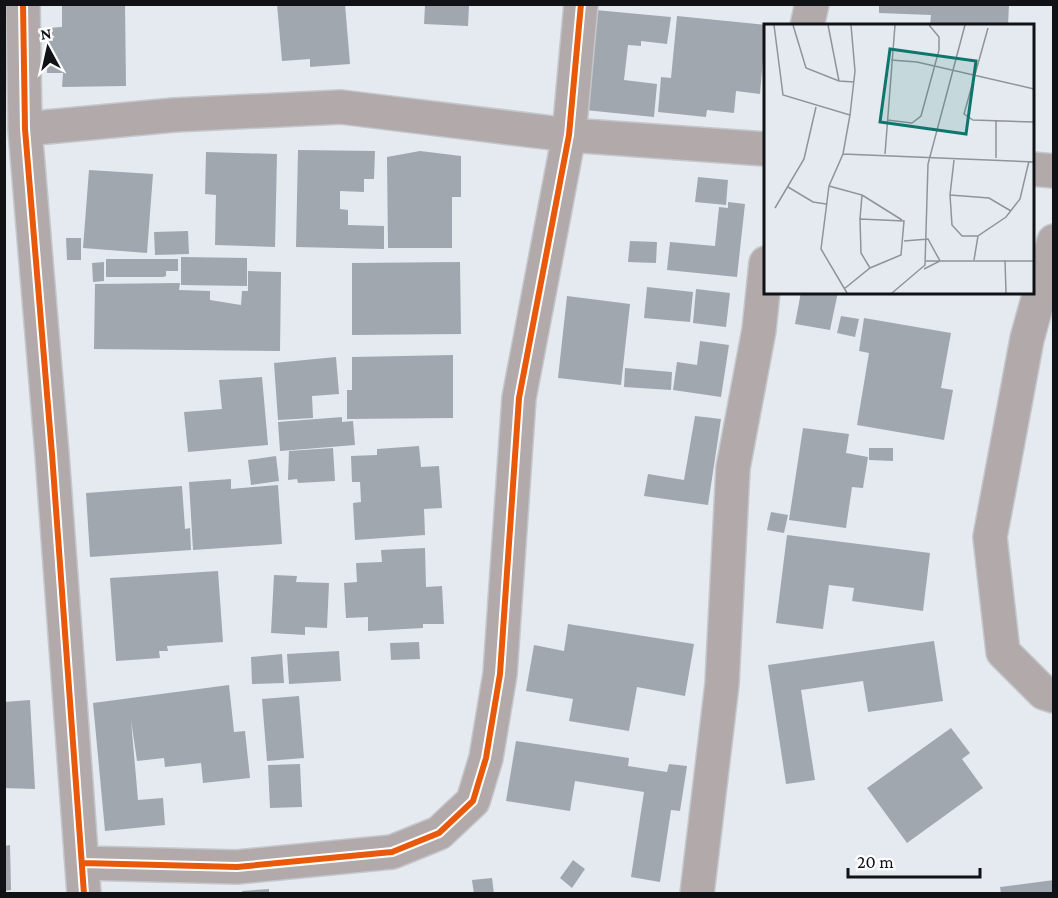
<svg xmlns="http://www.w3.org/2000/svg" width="1058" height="898" viewBox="0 0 1058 898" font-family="'Crimson Pro',serif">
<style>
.building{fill:#a1a7ae}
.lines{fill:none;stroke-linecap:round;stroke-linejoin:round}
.minor-casing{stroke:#c4c7cc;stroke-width:36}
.minor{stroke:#b2aaaa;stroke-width:33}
.cycleway-casing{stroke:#fff;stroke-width:10}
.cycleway{stroke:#e8590c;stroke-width:6}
.inset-road{fill:none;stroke:#909499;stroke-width:1.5}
.view{fill:#0f766e;fill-opacity:0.15;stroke:#0f766e;stroke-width:3}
.inset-edge{fill:none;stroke:#101216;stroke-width:3}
</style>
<rect width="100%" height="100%" fill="#e5eaf0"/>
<path class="building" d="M62,4H125L126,86L62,87L63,73H47V28L62,27Z
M277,4H345L350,64L310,67V59L282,61Z
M879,4H1009L1008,26H930L931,15L879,13Z
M425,5H469L468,26L424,24Z
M595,10L671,17L667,44L641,41V46L628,45L624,80L657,84L654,117L585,110Z
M677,16L766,25L760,94L736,91L734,113L707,110L706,117L658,112L661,77L671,78Z
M298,150L375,151L374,179H364V192L340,191V209L348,210V225L384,226V249L296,247Z
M420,151L461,156V197H452V248H388L387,157Z
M206,152L277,154L275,247L215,245L216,195L205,194Z
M89,170L153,174L147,253L83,248Z
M698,177L728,180L726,205L695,202Z
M728,202L745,204L737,277L667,270L670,242L715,246L719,207L728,208Z
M188,231L189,254L155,255L154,232Z
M66,238H81V260H67Z
M630,241L657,242L656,263L628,262Z
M181,257L247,258V286L181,285Z
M106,259H178V271H166V276L163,277H106Z
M104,262V281L93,282L92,263Z
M460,262L461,334L352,335V263Z
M248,271L281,272L280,351L94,349L95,284L180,283L179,290L210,291V300L241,305L242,291H248Z
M647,287L693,292L690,322L644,318Z
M696,289L730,293L726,327L693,323Z
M801,292H838L830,330L795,324Z
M567,296L630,304L621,385L558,378Z
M841,316L859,319L855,337L837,333Z
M864,318L951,333L941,388L953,390L944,440L857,425L869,353L859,351Z
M700,341L729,345L721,397L673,390L677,362L697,365Z
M453,355V418L347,419V390H352V357Z
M336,357L339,394L312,396L313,418L278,420L274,363Z
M625,368L672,372L671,390L624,387Z
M262,377L268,445L188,452L184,412L222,409L219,380Z
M695,416L721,419L708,505L644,496L648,474L684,480Z
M342,417V422L353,421L355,445L280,451L278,422Z
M803,428L849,434L846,453L868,457L863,488L852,487L846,528L789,520Z
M419,446L421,467L439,466L442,508L424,509L425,535L355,540L353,503L361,502L360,482H352L351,456L377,455V449Z
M333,448L335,481L298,483L297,479L288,480L289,451Z
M869,448H893V461L869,460Z
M276,456L279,481L251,485L248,460Z
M231,479V489L278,485L282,544L193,550L189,482Z
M182,486L185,529L190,528L191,550L90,557L86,493Z
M771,512L788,515L784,533L767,530Z
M787,535L930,553L923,611L852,601L854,588L829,585L823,629L776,623Z
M425,548L426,587L442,586L444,624H423V628L368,631V617L346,618L344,583L357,582L356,563L382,562L381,550Z
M218,571L223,642L167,646L168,651H159L160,658L116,661L110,578Z
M274,575L297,576L296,582L329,583L327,628L305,627V635L271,633Z
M568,624L694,644L685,696L637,687L629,731L569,721L573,699L526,691L534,645L564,651Z
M934,641L943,701L868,712L863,681L801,690L815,780L786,784L768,665Z
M419,642L420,659L391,660L390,643Z
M339,651L341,681L289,684L287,654Z
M282,654L284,683L252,684L251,657Z
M229,685L234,732L245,731L250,778L203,783L201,763L165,767L164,758L137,761L131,720L138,800L163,798L165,825L105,831L93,703Z
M299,696L304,758L267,761L262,699Z
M30,700L35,789L4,788V702Z
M951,728L970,753L962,759L983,788L907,843L867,788Z
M516,741L629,758L628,766L667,772L669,764L687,766L680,811L671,810L660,882L631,877L644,792L575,781L570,811L506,801Z
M300,764L302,807L270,808L268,765Z
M10,845L11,890L4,891V846Z
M573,860L585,869L572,888L560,878Z
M492,878L494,894H474L472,880Z
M1054,880V894H1001L1000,887Z
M269,889V894H242V891Z"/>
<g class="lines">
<defs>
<path id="minor" d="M23,4L25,129L52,454L84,894
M807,26L812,4
M25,129L174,115L341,107L569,135L766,149
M1032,169L1054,171
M1054,241L1027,339L990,537L1003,652L1044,693L1054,696
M83,863L237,867L392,852L439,833L473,801L486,758L500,674L519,398L569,135L581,4
M697,894L722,684L733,468L759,330L766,263"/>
</defs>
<use href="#minor" class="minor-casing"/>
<use href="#minor" class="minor"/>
<defs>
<path id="cycleway" d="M23,4L25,129L52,454L84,894
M83,863L237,867L392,852L439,833L473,801L486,758L500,674L519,398L569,135L581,4"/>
</defs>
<use href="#cycleway" class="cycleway-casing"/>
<use href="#cycleway" class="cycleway"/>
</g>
<g transform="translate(764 24)">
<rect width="270" height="270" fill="#e5eaf0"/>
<path class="inset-road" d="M10,1L19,71L86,91L79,130L65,162L57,225L83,269M29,1L42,44L75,57L90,58M64,1L75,57M224,4L200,90L209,96L270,98M0,36V71M127,36L153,38L270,65M86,91L91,47L87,1M123,96L148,99L157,92L175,26V13L165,1M79,130L270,138M121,130L131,1M232,134V97M190,136L186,171L188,201L198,212H214M65,162L98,171L96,195M24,163L49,178L62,180M98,171L138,196M186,171L225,174L247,187M11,184L40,135L52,83M140,217L164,215L176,237L160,245M210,236L214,212L242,193L256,175L265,137M241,236L242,269M162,237H270M80,265L106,244L137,231L140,197L96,195L97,229L106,244M128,269L161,241L164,140L201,1"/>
<path class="view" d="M126,25L212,37L202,110L116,98Z"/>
<rect width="270" height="270" class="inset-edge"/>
</g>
<rect width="1058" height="898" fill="none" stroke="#101216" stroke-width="12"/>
<g transform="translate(48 48) rotate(352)" stroke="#ffffff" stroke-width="4.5" paint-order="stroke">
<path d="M0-4.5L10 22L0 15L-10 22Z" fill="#101216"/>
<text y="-9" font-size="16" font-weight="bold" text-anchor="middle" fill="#101216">N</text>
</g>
<path d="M848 868v9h132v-9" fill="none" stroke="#101216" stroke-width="3"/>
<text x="857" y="868" font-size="18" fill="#101216" stroke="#ffffff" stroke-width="4.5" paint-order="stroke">20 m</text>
</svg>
